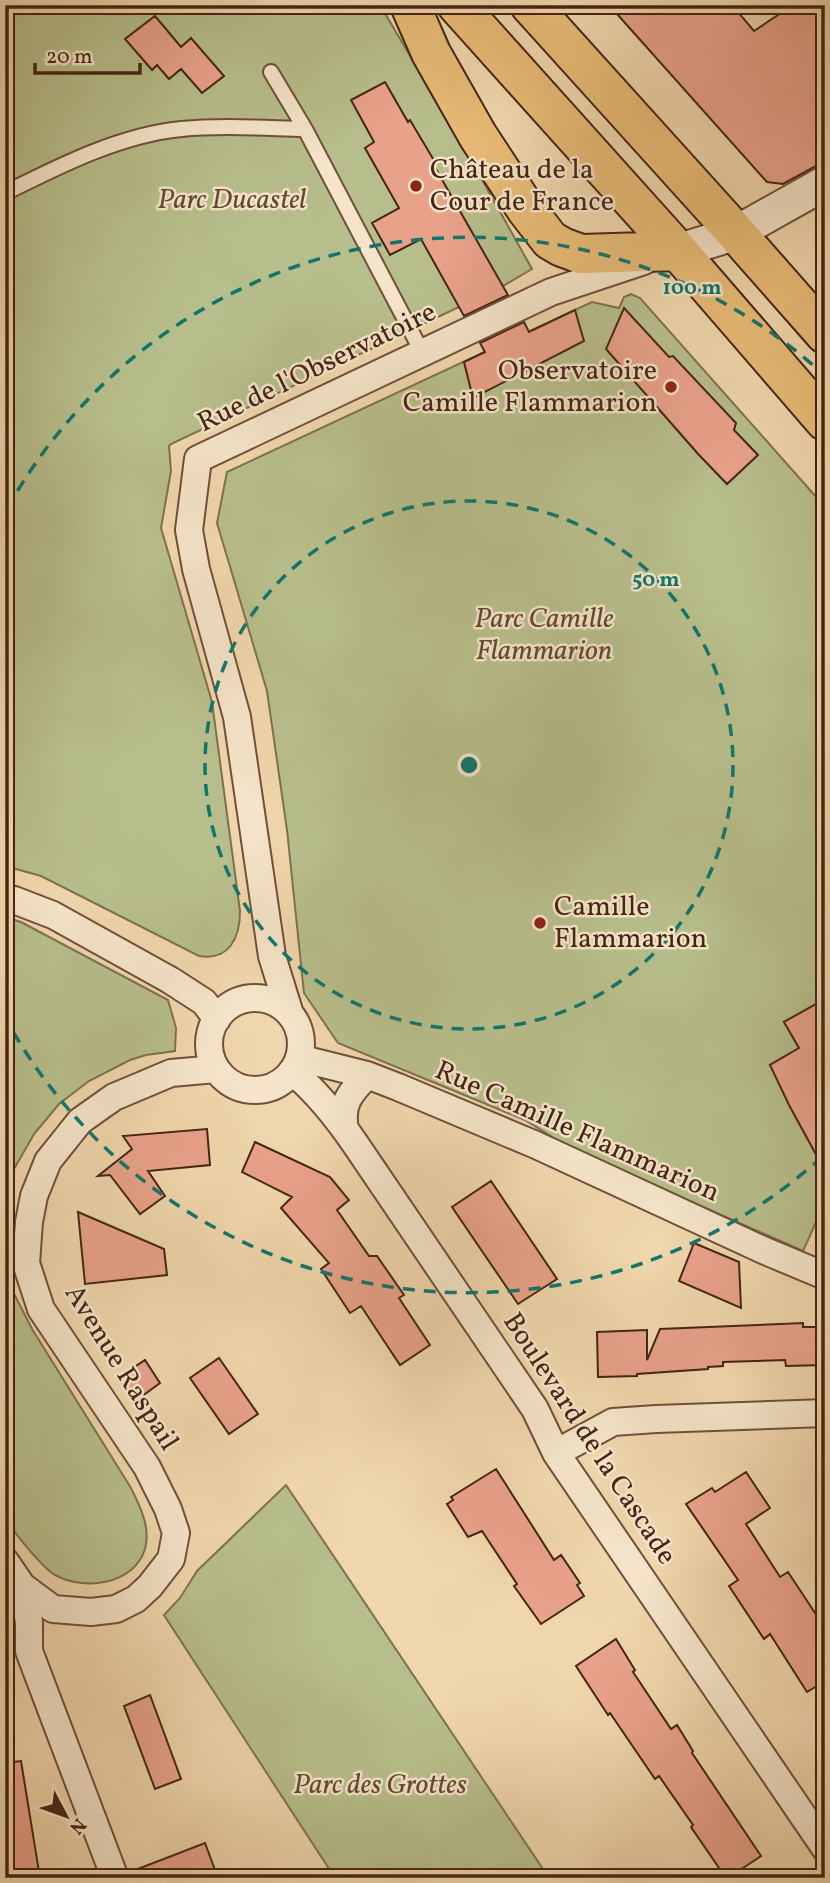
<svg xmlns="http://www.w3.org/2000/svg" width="830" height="1883" viewBox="0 0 830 1883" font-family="Vollkorn,serif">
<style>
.green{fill:#b7be8b;stroke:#7e7150;stroke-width:2}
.building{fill:#e9a28a;stroke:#452414;stroke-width:2}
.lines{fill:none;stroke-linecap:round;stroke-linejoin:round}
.service-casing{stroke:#70503a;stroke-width:18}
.minor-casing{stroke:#70503a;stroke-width:30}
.tertiary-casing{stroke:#70503a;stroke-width:37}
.primary-casing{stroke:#452414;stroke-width:42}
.service{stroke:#f5e4c9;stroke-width:14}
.minor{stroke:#f5e4c9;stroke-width:26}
.tertiary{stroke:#f5e4c9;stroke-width:33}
.primary{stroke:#e8bb76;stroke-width:38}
.ring{fill:none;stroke:#0f766e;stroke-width:3.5;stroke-dasharray:12 9}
.poi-dot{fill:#8f2418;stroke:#f5e4c9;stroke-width:2.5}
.labels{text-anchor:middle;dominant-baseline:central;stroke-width:5;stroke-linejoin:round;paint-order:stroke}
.poi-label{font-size:28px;fill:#452414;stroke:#f5e4c9;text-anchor:start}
.park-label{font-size:28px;font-style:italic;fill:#624a32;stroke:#f5e4c9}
.street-label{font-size:28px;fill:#452414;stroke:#f5e4c9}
.centre{fill:#0f766e;stroke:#f5e4c9;stroke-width:3.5}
.ring-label{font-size:21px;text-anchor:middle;font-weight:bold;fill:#0f766e;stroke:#f5e4c9;stroke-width:5;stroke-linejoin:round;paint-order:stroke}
</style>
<rect width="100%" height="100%" fill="#f0d6ac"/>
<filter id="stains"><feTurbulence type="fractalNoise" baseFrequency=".00286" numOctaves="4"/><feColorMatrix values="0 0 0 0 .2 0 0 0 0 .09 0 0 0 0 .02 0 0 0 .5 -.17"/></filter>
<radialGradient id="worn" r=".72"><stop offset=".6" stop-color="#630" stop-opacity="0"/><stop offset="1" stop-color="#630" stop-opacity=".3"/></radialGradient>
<path class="green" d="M5,5H380L460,140L532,269L503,286L171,444L169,446L171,471L161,528L212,702L240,911C240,938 229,961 199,956L41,876L5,866Z
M631,294L640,298L825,507V999L784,1022L799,1048L770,1065L825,1171C825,1207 817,1220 803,1251L601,1162L565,1145L525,1120L338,1043L304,993L287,830L267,691L217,523L227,472L592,302L619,308L624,297Z
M5,917L21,922L168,1000L176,1028L175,1051L146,1055L130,1060L89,1081L59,1104L34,1134L14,1169L5,1217Z
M5,1276L32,1329L131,1488C140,1506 151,1528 145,1549C134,1585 84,1591 55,1575C43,1568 13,1532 7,1520C3,1512 5,1478 5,1467C5,1403 5,1339 5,1276Z
M286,1485L549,1878H335L164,1615L180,1598L197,1571Z"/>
<path class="building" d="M609,5H732L754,31L793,5H825V164L816,166L783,184L767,182Z
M155,16L181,47L191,38L224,76L202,93L181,69L169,79L157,65L152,70L125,39Z
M385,82L408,122L410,120L435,162L433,164L508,295L464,316L421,239L390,255L372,223L399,208L365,148L374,142L351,100Z
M624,308L669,357L673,356L736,423L734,430L758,455L727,484L699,455L606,349Z
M575,310L584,341L473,398L464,362L485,352L480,343L524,322L529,332Z
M825,999V1171L789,1105L770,1065L799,1048L784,1022Z
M207,1129L210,1165L148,1171L165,1196L140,1214L110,1175L98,1176L132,1149L123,1136Z
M255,1142L330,1177L349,1200L337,1210L369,1256H377L404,1295L399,1298L430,1345L400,1365L361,1306L350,1313L321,1269L329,1263L281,1208L292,1197L242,1172Z
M491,1181L557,1279L518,1304L452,1207Z
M78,1212L164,1249L167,1275L85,1284Z
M694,1243L739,1262L741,1308L679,1281Z
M803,1323V1327H825V1365L786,1366L785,1360L723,1362V1366L708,1367V1369L637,1374V1376L598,1377L597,1332L647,1330V1360L660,1329Z
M219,1358L258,1414L229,1434L190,1378Z
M145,1360L160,1383L134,1402L118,1378Z
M496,1469L554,1560L561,1555L580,1583L577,1585L584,1596L541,1624L514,1586L517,1584L482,1531L468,1537L447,1504L453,1500L451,1497Z
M746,1472L770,1508L746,1524L780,1577L788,1572L825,1628V1681L807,1692L770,1634L764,1639L729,1586L738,1580L686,1504L712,1488L715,1492Z
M616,1639L635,1670L633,1672L671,1729L677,1725L693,1751L692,1753L761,1856L728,1878H726L691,1827L693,1825L659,1776L655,1779L610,1713L608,1715L576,1666Z
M150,1695L181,1779L155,1789L124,1706Z
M21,1761L40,1878H5V1763Z
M205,1843L218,1878H130V1872Z"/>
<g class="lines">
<defs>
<path id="service" d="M271,72L305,129
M5,193C59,166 120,135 181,129C222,125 264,128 305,129L422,352"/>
<path id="minor" d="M5,898L14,900L53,915L170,980L204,1002L217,1019
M209 1044a46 46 0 1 1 92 0a46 46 0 1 1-92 0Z
M290,1014L272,956L237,717L196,569L189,530L198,459L551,292L644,261
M299,1058L367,1075L398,1087L536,1145L763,1250L825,1276
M292,1071C318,1093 337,1117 356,1145L535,1409L556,1453L825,1848
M345,1129C340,1104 350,1093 367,1075
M556,1453L613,1422L656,1419L825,1413
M5,1561L22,1586L53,1609L91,1612L116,1609L136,1599L150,1586L171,1559L176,1533L168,1509L147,1467L41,1309L26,1263L29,1222L34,1196L48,1161L80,1121L114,1097L171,1073L216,1069
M22,1586L29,1622V1651L115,1878"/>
<path id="tertiary" d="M678,251L736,233L825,183"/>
<path id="primary" d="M410,5L431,53L478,136L526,209L550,240L562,247L581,254L678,251
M457,5L678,251L825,421
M530,5L736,233L825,334"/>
</defs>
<use href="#service" class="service-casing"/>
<use href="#minor" class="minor-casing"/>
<use href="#tertiary" class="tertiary-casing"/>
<use href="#primary" class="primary-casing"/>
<use href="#service" class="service"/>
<use href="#minor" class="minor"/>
<use href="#tertiary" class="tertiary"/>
<use href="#primary" class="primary"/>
</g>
<g class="ring">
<circle cx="469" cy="765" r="264"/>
<path d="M822 1157A528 528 0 0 1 7 1021M7 509A528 528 0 0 1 822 373"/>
</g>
<g class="poi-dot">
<circle cx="416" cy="186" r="7"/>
<circle cx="671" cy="387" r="7"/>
<circle cx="540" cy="923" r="7"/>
</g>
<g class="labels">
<g class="poi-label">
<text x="430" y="170">Château de la<tspan x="430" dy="32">Cour de France</tspan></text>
<text x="657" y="371" text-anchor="end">Observatoire<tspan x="657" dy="32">Camille Flammarion</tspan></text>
<text x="554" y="907">Camille<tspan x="554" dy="32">Flammarion</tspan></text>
</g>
<g class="park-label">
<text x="232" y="200">Parc Ducastel</text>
<text x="544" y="619">Parc Camille<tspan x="544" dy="32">Flammarion</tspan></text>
<text x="380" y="1785">Parc des Grottes</text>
</g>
<g class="street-label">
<text transform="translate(317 368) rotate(-26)">Rue de l'Observatoire</text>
<text transform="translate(577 1132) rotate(24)">Rue Camille Flammarion</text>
<text transform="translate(121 1368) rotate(58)">Avenue Raspail</text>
<text transform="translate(589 1439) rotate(57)">Boulevard de la Cascade</text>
</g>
</g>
<circle cx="469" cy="765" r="10" class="centre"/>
<g class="ring-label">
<text x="692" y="294">100 m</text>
<text x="656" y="586">50 m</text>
</g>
<rect width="830" height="1883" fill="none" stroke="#f0d6ac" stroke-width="28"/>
<rect x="7" y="7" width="816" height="1869" fill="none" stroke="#452414" stroke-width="3.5"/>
<rect x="14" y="14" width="802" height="1855" fill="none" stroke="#452414" stroke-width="2"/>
<g transform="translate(66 1816) rotate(131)" stroke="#f5e4c9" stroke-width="5" paint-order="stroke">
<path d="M0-5L12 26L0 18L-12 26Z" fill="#452414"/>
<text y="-10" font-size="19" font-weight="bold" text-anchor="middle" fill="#452414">N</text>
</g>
<path d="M35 63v10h105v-10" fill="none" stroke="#452414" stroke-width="3.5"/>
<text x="46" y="63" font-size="21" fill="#452414" stroke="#f5e4c9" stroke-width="5" paint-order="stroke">20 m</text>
<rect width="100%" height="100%" filter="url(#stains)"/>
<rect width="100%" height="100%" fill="url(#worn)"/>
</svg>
